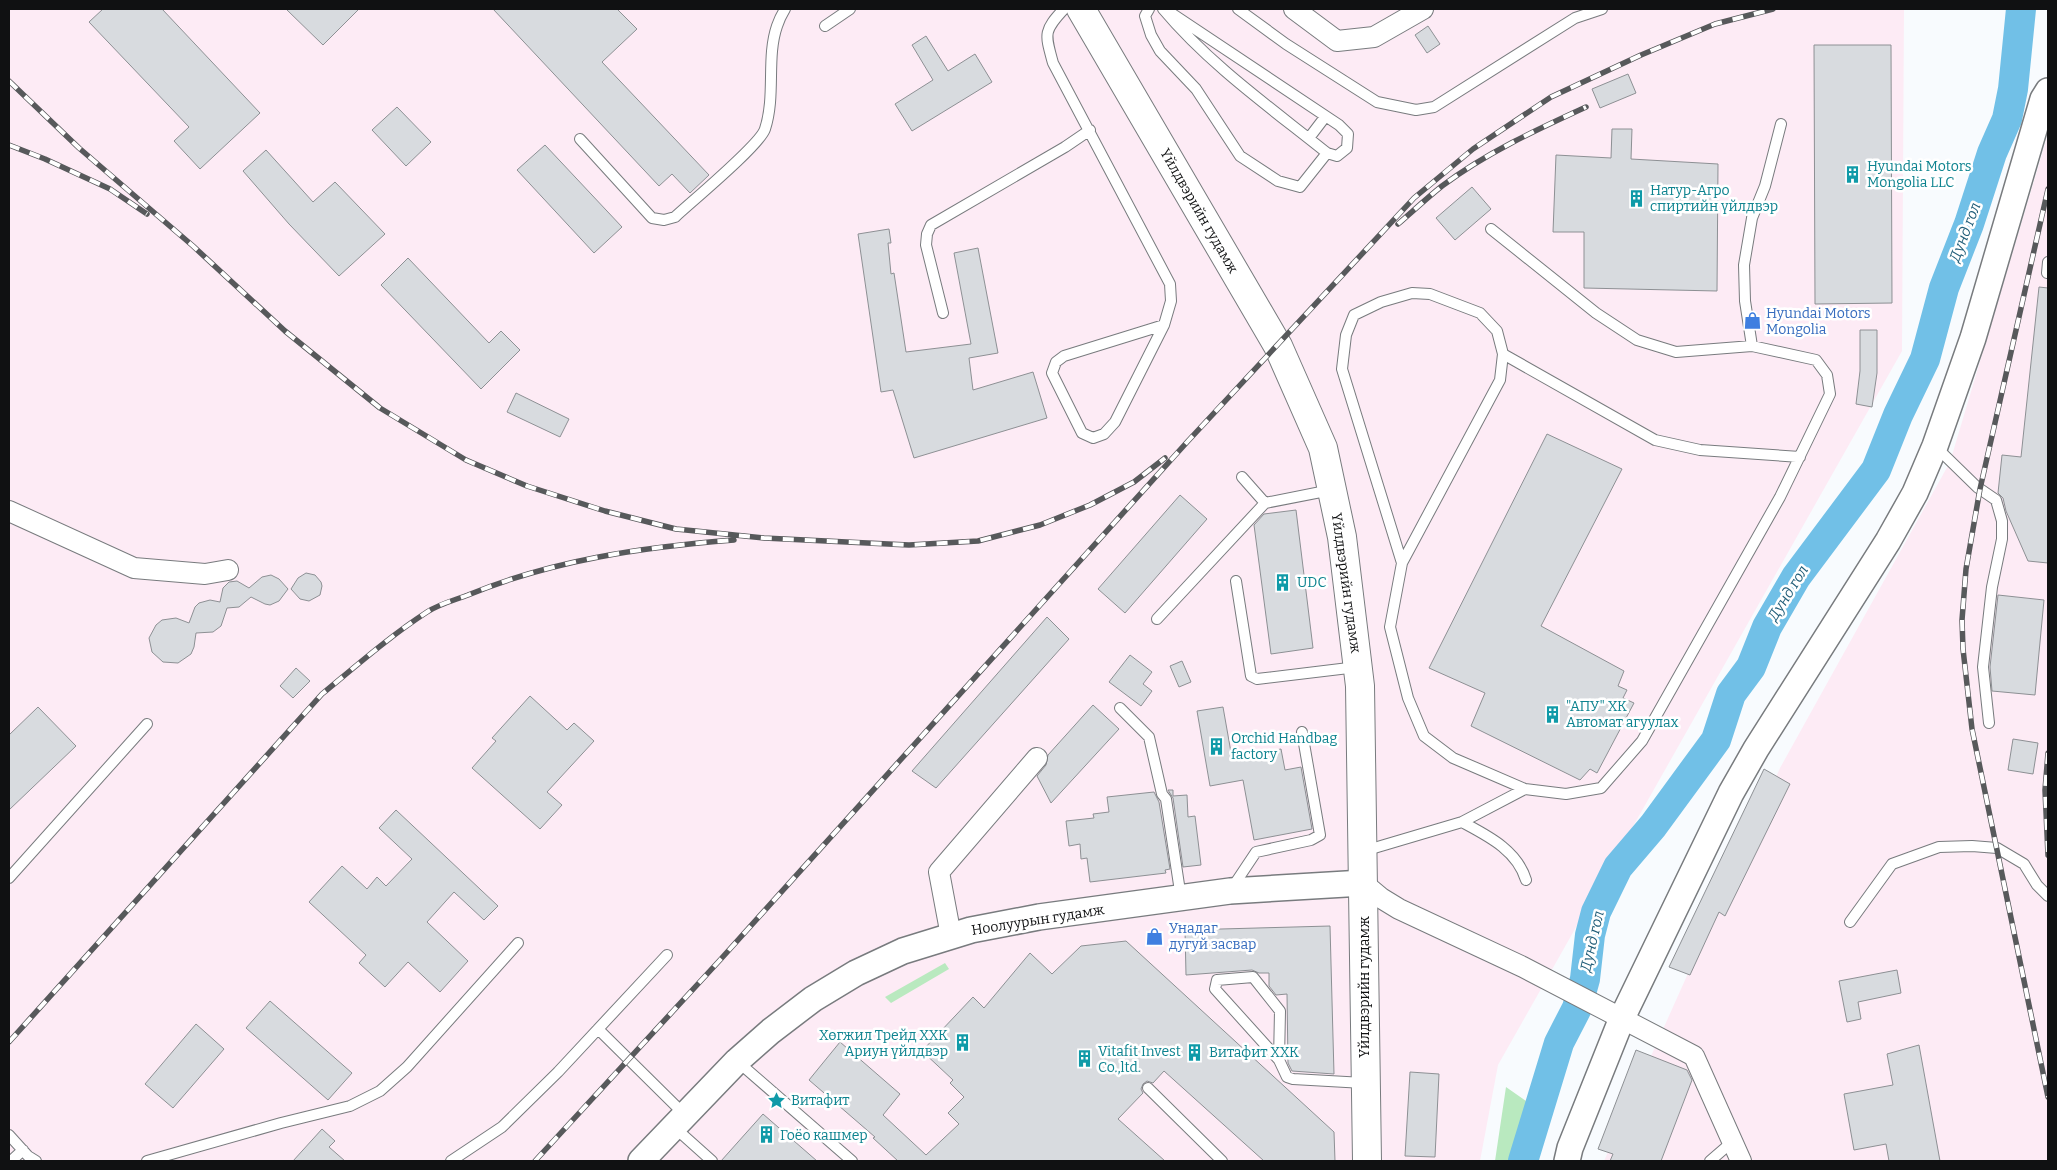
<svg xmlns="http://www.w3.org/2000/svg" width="2057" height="1170" viewBox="0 0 2057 1170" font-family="Bitter,serif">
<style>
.industrial{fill:#fdebf5}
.green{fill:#b9e9bf}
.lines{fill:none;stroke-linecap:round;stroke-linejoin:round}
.river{stroke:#71c0e7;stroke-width:30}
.building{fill:#d8dbdf;stroke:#8d9094}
.service-casing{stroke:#787b7e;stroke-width:12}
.minor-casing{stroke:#787b7e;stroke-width:22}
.tertiary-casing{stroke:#787b7e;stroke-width:28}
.secondary-casing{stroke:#787b7e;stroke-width:30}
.service{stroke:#fff;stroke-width:10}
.minor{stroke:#fff;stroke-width:20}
.tertiary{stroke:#fff;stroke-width:25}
.secondary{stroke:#fff;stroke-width:28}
.rail-casing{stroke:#57595b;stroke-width:5.5}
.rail{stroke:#fff;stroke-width:4;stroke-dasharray:11;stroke-linecap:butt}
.labels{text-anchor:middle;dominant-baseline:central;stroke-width:5;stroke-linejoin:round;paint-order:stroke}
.culture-label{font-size:14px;fill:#0d838f;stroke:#fff;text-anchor:start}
.street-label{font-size:14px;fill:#101112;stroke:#fff}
.shop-label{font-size:14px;fill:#366cbe;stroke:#fff;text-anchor:start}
.water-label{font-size:15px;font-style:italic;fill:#215e79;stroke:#fff}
</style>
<rect width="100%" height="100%" fill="#f8fbfe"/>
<path class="industrial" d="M9,9H1904L1902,351L1498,1065L1480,1161H9Z
M2048,134V1161H1604L1780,768L1950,462Z"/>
<path class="green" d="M945,963L949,969L891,1003L885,997Z
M1506,1087L1526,1101L1516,1161H1495Z"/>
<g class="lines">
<path class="river" d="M1523,1161L1559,1043L1577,1008L1585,979L1590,935L1596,912L1618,867L1653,826L1716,740L1731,694L1751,667L1767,627L1796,577L1876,470L1898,415L1925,359L1944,288L1969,224L1992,153L2007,119L2013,89L2021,9"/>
</g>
<path class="building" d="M103,9H162L260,113L200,169L174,141L189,127L89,22Z
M286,9H359L323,45Z
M493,9H617L637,29L602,62L709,175L690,193L672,174L659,186Z
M1428,26L1440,44L1427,53L1415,35Z
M926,36L948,71L975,54L992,82L912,131L895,104L933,80L912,45Z
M1814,45H1891L1892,303L1815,304Z
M1628,74L1636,93L1600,108L1592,89Z
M397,107L431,142L406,166L372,130Z
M1612,129H1632L1631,159L1718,164L1717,291L1584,288V232H1553L1556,155L1611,158Z
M545,145L622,227L594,253L517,170Z
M266,150L313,202L335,182L385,234L339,276L289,224L243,171Z
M1472,187L1491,209L1455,240L1436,218Z
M889,229L891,243H888L891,274L894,273L906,352L971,344L954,253L978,248L998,353L969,358L973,390L1033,372L1047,418L914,458L893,390L881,392L858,234Z
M408,258L489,343L501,331L520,350L481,389L381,285Z
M2039,287L2048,288V563L2028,561L2006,511L2003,498L1998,493L2002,455L2021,457Z
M1860,330H1877V373L1872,407L1856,404L1860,371Z
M516,393L569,419L560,437L507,412Z
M1547,434L1622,469L1541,626L1624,671L1618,686L1627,690L1623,698L1634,703L1597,773L1590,769L1580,780L1471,726L1485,693L1429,668Z
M1180,495L1207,519L1125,613L1098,589Z
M1296,510L1313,648L1271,654L1254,525L1264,514Z
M306,573L315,575L321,582L322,586L320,595L309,601L300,599L291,589L298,578Z
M271,575L279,579L288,589L279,601L270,605L265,604L251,597L239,607L227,608L221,626L213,632L196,633L194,647L191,654L178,663L163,662L152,652L149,638L156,625L162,620L176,618L189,623L195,607L199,603L210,600L220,602L223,588L229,582L237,581L249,588L262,577Z
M1998,595L2044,600L2035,695L1992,691L1990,667Z
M1047,617L1069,639L936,788L912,771Z
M1130,655L1152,672L1143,684L1152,691L1141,706L1109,682Z
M1182,661L1191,682L1179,687L1170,666Z
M296,668L310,681L293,698L280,686Z
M530,696L567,730L574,723L594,741L547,792L562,805L540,829L472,768L496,741L492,738Z
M1093,705L1119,729L1051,803L1037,776L1046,765L1048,755Z
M38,707L76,746L9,810V735Z
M1223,707L1232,758L1281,749L1285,770L1301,767L1312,829L1254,840L1243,780L1210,786L1197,711Z
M2013,739L2038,743L2033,774L2008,770Z
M1764,769L1790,784L1725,916L1719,912L1690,975L1669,967Z
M1168,790H1173V796L1187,795L1188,817L1195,816L1201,865L1183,867L1173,798Z
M1154,792L1159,802L1170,869L1165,870L1166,873L1090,882L1087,858L1081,859L1080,844L1069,846L1066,821L1094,818L1093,814L1109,812L1107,797Z
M396,810L498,906L484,920L454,892L427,922L468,961L440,992L408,962L385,987L359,963L366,955L309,902L342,866L367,889L377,877L386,886L412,859L379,828Z
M1330,926L1334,1074L1292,1071L1288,1063L1287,994L1276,995L1269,986V973H1259L1252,970L1186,975L1185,930Z
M1126,941L1334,1132L1335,1161H1264L1164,1071L1153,1083L1147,1081L1143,1084L1141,1089L1143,1093L1118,1119L1165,1161H898L873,1138L875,1137L809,1080L840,1042L900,1094L883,1115L926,1155L959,1124L948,1113L964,1097L950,1083L953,1080L922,1051L973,997L984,1008L1030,953L1052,974L1081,946Z
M1897,970L1901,993L1858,1002L1861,1019L1847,1022L1839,981Z
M270,1001L352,1073L328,1100L246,1028Z
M196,1024L224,1049L173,1108L145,1084Z
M1919,1045L1940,1161H1889L1886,1144L1854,1150L1844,1094L1893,1085L1887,1054Z
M1636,1050L1687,1070L1692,1080L1661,1161H1610L1613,1154L1598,1149Z
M1410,1072L1439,1074L1435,1157L1405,1156Z
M763,1114L817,1161H721Z
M322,1129L335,1141L329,1147L345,1161H293Z"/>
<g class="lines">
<defs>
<path id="service" d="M1064,9C1043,31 1045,34 1053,63L1170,284L1171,301L1164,325L1115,422L1104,434L1093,438L1082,433L1052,373L1056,362L1064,356L1164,325
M1149,9L1145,16L1151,35L1160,51L1196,89L1240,156L1278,181L1300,187L1327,153
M1163,9C1210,65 1271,108 1327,153L1337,156L1347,148L1348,134L1339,125L1165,9
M1238,9L1286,44L1377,102L1416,110L1434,107L1575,18L1602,9
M825,26L850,9
M1309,138L1325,117
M580,139L652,218L664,220L675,217C691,202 760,145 765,129C776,95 766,58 777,26C779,20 782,14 785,9
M2047,273L2048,262
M943,313L926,245L927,234L931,225L1065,147L1090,130
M1752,346L1745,301L1744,265L1752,218L1765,186L1781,124
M1503,354L1655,440L1700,450L1800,457
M1936,447L1977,487L1996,500L2002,521V539L1992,587L1983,667L1989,723
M1242,477L1265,503
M1402,563L1342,369L1346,335L1354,315L1381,302L1412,293L1430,294L1480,313L1497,331L1503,354L1500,380L1402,563L1390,627L1408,698L1424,736L1453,758L1525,789
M1236,581L1251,676L1257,679L1357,667
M1157,619L1265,503L1331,490
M1120,708L1149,737L1162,794L1166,799L1181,898
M1462,822C1488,836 1517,850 1526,880
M1364,851L1462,822L1525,789L1566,794L1601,788L1642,741L1780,497L1830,394L1827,375L1816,360L1752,346L1676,352L1637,340L1596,313L1491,229
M9,878L147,724
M1232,888L1256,852L1311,840L1320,835L1302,732
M1850,922L1892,864L1939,847L1972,846L1997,848L2024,864L2037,885L2048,896
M598,1029L684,1114
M1279,1060L1215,989L1217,980L1253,977L1280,1011L1279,1060L1287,1077L1293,1079L1364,1083
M737,1061L852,1161
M1148,1088L1222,1161
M674,1127L712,1161
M9,1135L28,1156L36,1161
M11,1161L23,1150
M147,1161L281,1123L350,1106L380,1091L407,1067L518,943
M451,1161L502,1127L558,1072L667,955
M1710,1161L1732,1142"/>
<path id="minor" d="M1294,9L1337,41L1374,37L1423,9
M9,511L134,568L205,574L228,570
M1363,883L1381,898L1399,909L1523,967L1694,1056L1741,1161
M951,936L939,872L1037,758"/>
<path id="tertiary" d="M641,1161L737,1061L771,1031L813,999L856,973L903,951L971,930L1039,917L1230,891L1363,883
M1567,1161L1570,1148L1622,1018L1731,793L1756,749L1888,541L1915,493L1935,446L1973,338L2043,99L2048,91"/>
<path id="secondary" d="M1081,9L1278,346L1323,448L1342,537L1360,686L1367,1161"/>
</defs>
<use href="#service" class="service-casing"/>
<use href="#minor" class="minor-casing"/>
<use href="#tertiary" class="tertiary-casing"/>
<use href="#secondary" class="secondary-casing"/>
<use href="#service" class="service"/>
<use href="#minor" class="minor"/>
<use href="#tertiary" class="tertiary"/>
<use href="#secondary" class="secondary"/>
<defs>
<path id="rail" d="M9,81L79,148L193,246L285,331L380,408L466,460L527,486L605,511L676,529L764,538L909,545L978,541L1040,525L1090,505L1134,482L1165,458
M9,145L45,159L110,189L147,214
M2048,189L1980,489L1966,569L1962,620L1963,649L1972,729L2048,1097
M1398,224C1413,211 1427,198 1442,186C1486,153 1536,130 1586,107
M2048,753L2045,790L2048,855
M9,1042L322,694C356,666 390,636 427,612C439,604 455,600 468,595C553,560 643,547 734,540
M535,1161L720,960L1188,441L1414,198L1473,149L1551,97L1641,55L1715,24L1773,9"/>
</defs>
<use href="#rail" class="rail-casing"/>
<use href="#rail" class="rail"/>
</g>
<defs>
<symbol id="building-bare" viewBox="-9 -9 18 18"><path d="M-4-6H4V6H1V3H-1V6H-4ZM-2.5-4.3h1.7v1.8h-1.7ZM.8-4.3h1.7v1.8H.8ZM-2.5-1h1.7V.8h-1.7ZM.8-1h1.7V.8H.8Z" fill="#0f9aa8" stroke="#fff" stroke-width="2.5" paint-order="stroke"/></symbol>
<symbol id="shop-bare" viewBox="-9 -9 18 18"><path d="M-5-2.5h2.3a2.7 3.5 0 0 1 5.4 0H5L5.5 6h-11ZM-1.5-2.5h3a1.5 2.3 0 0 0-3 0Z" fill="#3f7fe0" stroke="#fff" stroke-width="2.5" paint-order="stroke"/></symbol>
<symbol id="sight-bare" viewBox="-9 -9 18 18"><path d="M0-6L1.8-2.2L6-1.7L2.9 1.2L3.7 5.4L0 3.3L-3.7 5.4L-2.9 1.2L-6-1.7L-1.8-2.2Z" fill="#0f9aa8" stroke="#fff" stroke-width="2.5" paint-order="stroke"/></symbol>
</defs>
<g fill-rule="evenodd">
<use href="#building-bare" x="1840" y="162" width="25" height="25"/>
<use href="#building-bare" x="1624" y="186" width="25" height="25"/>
<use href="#shop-bare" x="1740" y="308" width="25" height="25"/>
<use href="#building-bare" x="1270" y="570" width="25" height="25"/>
<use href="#building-bare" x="1540" y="702" width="25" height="25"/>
<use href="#building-bare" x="1204" y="734" width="25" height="25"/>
<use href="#shop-bare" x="1142" y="924" width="25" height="25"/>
<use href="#building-bare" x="950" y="1030" width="25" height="25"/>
<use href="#building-bare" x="1182" y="1040" width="25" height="25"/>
<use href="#building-bare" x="1072" y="1046" width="25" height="25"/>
<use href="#sight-bare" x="764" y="1088" width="25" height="25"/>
<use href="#building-bare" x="754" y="1122" width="25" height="25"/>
</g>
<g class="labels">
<g class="culture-label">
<text x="1867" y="166">Hyundai Motors<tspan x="1867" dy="16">Mongolia LLC</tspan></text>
<text x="1650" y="190">Натур-Агро<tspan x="1650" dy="16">спиртийн үйлдвэр</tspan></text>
<text x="1297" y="582">UDC</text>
<text x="1566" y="706">"АПУ" ХК<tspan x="1566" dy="16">Автомат агуулах</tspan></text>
<text x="1231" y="738">Orchid Handbag<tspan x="1231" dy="16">factory</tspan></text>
<text x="948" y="1035" text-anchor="end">Хөгжил Трейд ХХК<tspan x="948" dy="16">Ариун үйлдвэр</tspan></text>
<text x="1098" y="1051">Vitafit Invest<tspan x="1098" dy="16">Co.,ltd.</tspan></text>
<text x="1209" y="1052">Витафит ХХК</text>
<text x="791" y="1100">Витафит</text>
<text x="780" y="1135">Гоёо кашмер</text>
</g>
<g class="street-label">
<text transform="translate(1199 211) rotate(60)">Yйлдвэрийн гудамж</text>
<text transform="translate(1346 583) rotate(82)">Yйлдвэрийн гудамж</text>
<text transform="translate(1038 920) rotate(-9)">Ноолуурын гудамж</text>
<text transform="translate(1364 987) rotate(-90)">Yйлдвэрийн гудамж</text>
</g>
<g class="shop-label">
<text x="1766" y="313">Hyundai Motors<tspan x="1766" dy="16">Mongolia</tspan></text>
<text x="1169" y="928">Унадаг<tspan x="1169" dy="16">дугуй засвар</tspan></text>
</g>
<g class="water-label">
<text transform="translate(1965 232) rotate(-69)">Дунд гол</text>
<text transform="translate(1788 593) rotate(-58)">Дунд гол</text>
<text transform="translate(1592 941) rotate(-77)">Дунд гол</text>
</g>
</g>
<rect width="2057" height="1170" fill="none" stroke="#101112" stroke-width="20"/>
</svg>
